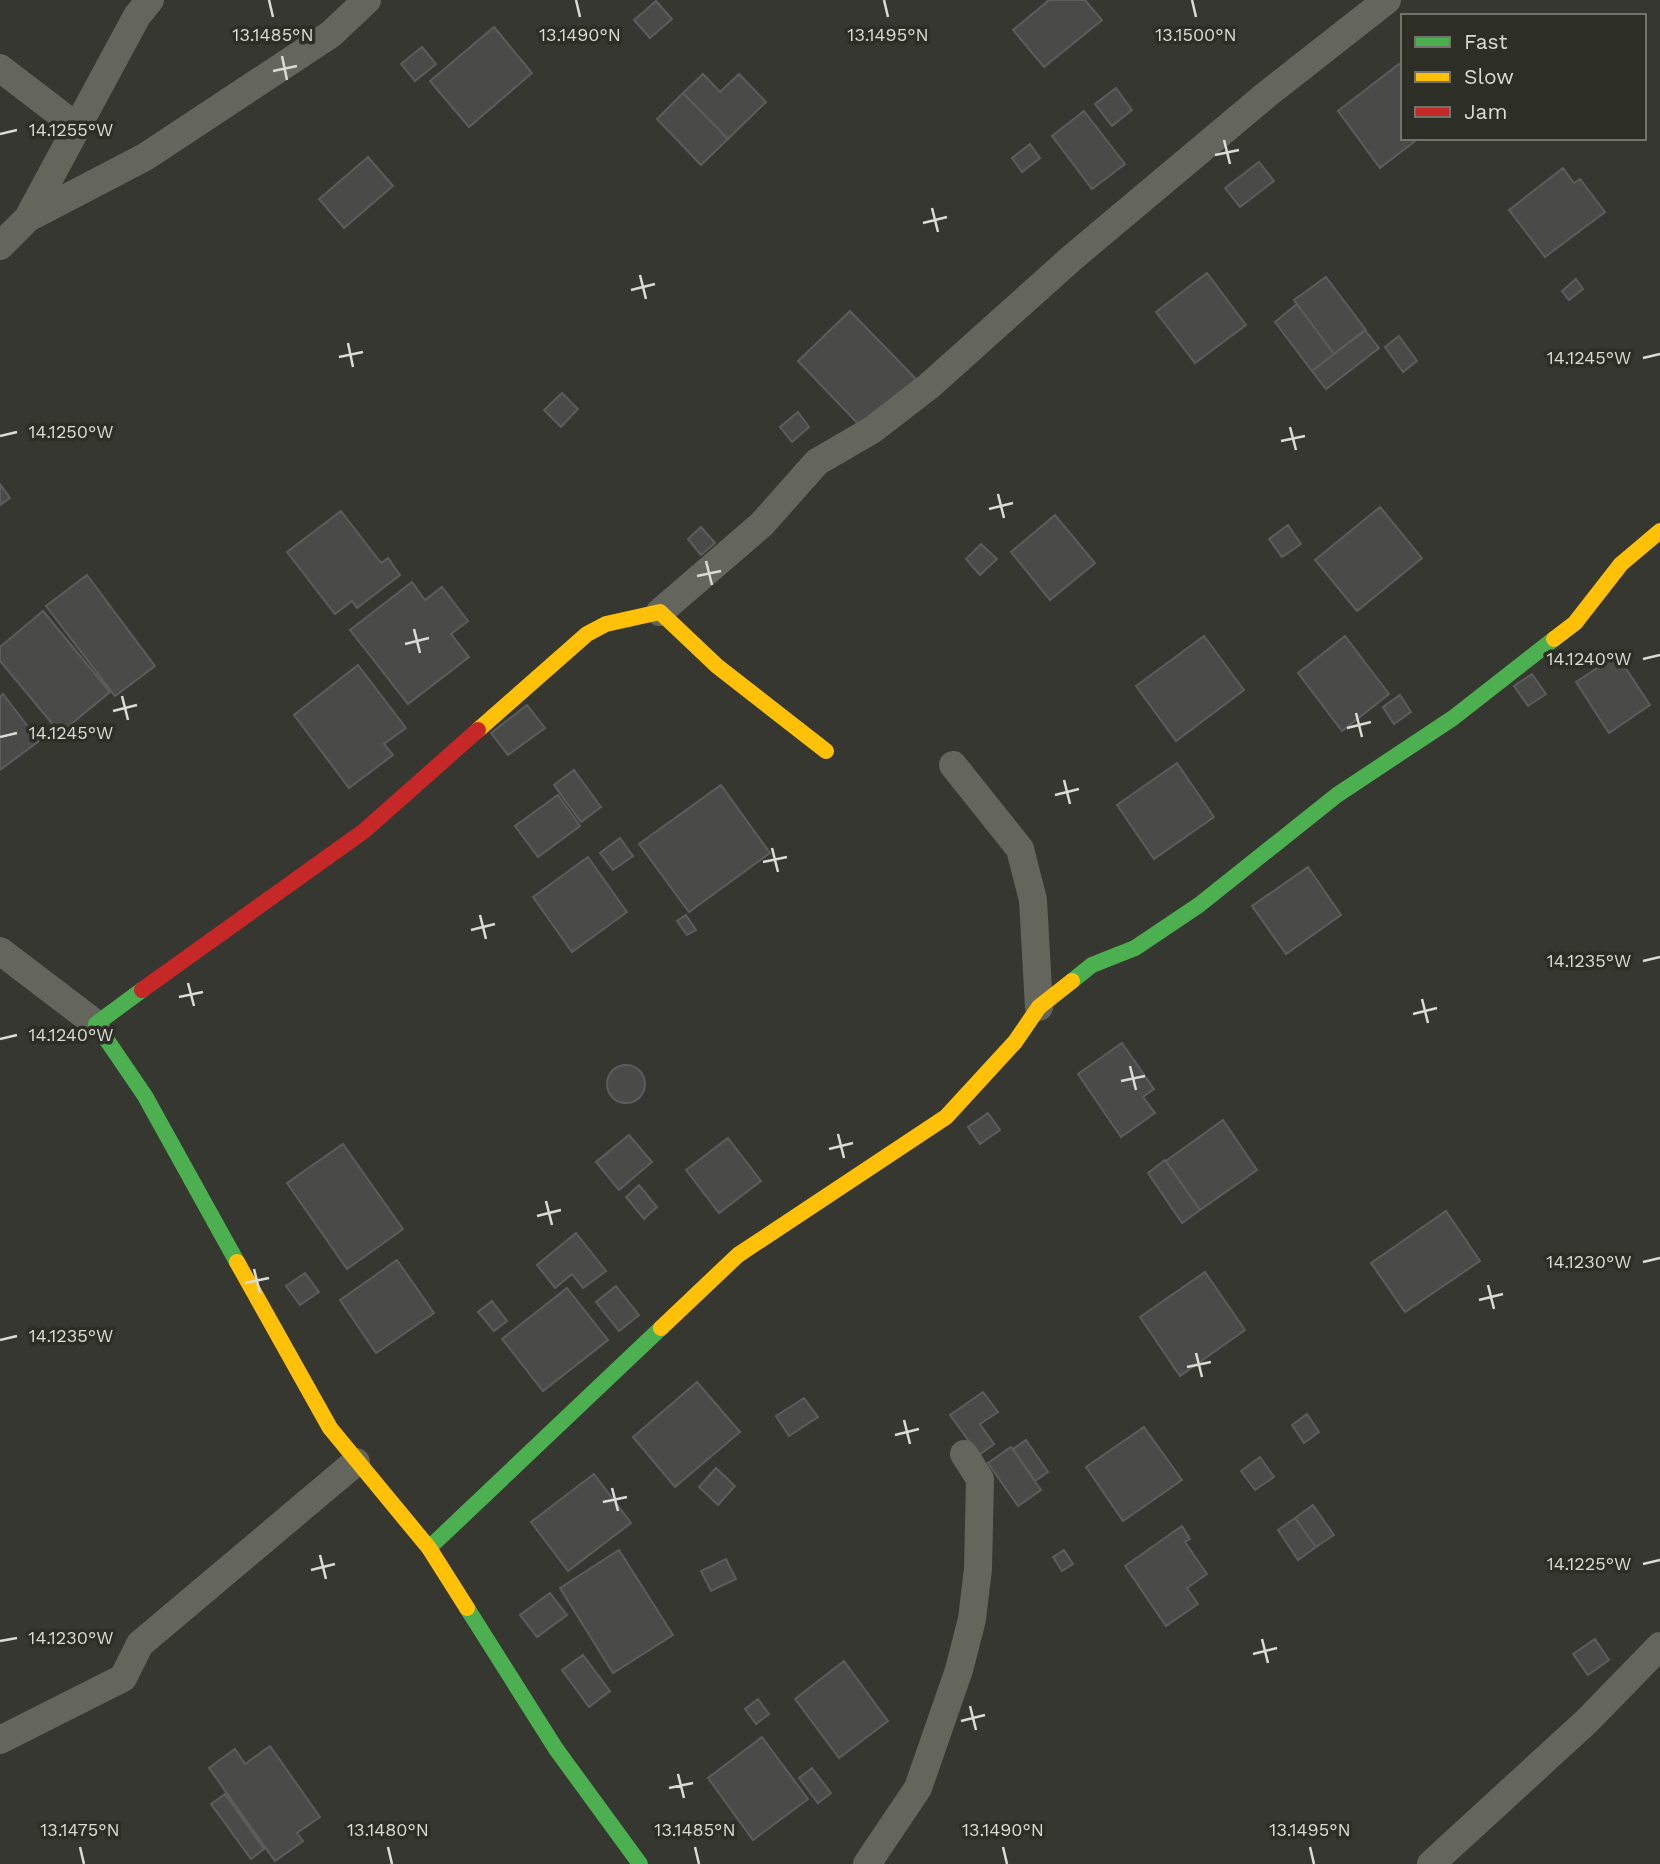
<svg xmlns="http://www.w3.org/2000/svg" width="1660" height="1864" viewBox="0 0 1660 1864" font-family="'Work Sans',sans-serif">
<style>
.building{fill:#4a4b49;stroke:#5b5d5c;stroke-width:2}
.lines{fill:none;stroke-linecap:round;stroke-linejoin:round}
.street{stroke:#64665d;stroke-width:28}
.fast{stroke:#4caf50;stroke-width:16}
.slow{stroke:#ffc107;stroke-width:16}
.jam{stroke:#c62828;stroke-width:16}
.ticks{fill:none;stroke:#dadbd5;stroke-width:2.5}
.ticks-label{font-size:18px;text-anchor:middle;fill:#dadbd5;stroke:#2d2e25;stroke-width:7;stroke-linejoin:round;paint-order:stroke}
</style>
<rect width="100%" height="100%" fill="#363731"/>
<path class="building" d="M1049,0H1085L1102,20L1044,67L1013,30Z
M656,1L672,19L650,38L634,20Z
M494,27L532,73L469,127L430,81Z
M422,47L436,64L415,81L401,64Z
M1399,64L1403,69V138H1419L1380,168L1338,111Z
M703,74L720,92L739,74L766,102L728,139L683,93Z
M1116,88L1132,110L1112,126L1095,104Z
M683,93L728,139L701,165L657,119Z
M1084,111L1125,164L1092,189L1052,136Z
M1030,144L1040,158L1022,172L1012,158Z
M368,157L393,186L344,228L319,199Z
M1259,162L1274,181L1240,207L1225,188Z
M1563,168L1574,183L1580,179L1605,212L1545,257L1509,210Z
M1207,273L1246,325L1195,363L1156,312Z
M1326,277L1366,330L1334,354L1294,300Z
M1576,279L1583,289L1569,300L1562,291Z
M1297,304L1334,354L1312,371L1275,322Z
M850,311L916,379L864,430L798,361Z
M1365,330L1379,348L1326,389L1312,371Z
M1399,336L1417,361L1403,372L1385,347Z
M562,393L578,409L561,427L544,410Z
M798,412L809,427L792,442L780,427Z
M0,484L10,498L0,505Z
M1380,507L1422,558L1357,611L1315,560Z
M341,511L381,563L388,558L400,575L357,608L352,601L335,614L287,552Z
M1055,515L1095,563L1050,600L1011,552Z
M1288,525L1301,544L1282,557L1269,539Z
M701,527L715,543L701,555L688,539Z
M981,544L997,559L980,575L966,559Z
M87,575L155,666L115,696L46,606Z
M412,582L425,600L442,587L468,621L451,634L469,657L408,704L350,630Z
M43,611L110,692L60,733L0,661V647Z
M1204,636L1244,690L1176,741L1136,686Z
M1345,636L1389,694L1342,731L1298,673Z
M1617,655L1650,705L1609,733L1576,682Z
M358,665L406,728L384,744L393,755L349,788L294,715Z
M1532,674L1546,694L1528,706L1514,686Z
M3,694L39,741L0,770V697Z
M1400,695L1411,712L1394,724L1383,707Z
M527,705L545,728L508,755L491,733Z
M1177,763L1214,817L1154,859L1117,805Z
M574,770L601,807L581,822L554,785Z
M721,785L770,853L689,912L639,844Z
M558,795L580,826L538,857L515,826Z
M620,838L633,856L613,870L600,853Z
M588,857L627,912L572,952L533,897Z
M1308,867L1341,915L1286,954L1252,906Z
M686,915L696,930L687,935L677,921Z
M1122,1043L1154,1089L1143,1097L1155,1113L1121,1137L1078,1074Z
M607 1084a19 19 0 1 1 38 0a19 19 0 1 1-38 0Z
M988,1113L1000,1130L980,1144L968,1127Z
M1223,1120L1257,1170L1200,1210L1166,1161Z
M629,1135L652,1162L619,1190L596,1162Z
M728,1138L761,1181L719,1213L686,1170Z
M343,1144L403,1229L347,1269L287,1183Z
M1165,1160L1200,1210L1182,1223L1148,1173Z
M639,1185L657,1207L644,1219L626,1197Z
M1446,1211L1480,1261L1405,1312L1371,1263Z
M576,1233L606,1271L583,1288L572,1274L555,1288L537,1265Z
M397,1260L434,1313L376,1353L340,1300Z
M1205,1272L1245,1330L1180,1376L1140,1317Z
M305,1273L319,1292L300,1305L286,1286Z
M616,1286L639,1315L619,1331L596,1302Z
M567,1288L608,1340L543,1391L502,1339Z
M492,1301L507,1321L494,1331L478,1312Z
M697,1382L740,1432L675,1487L633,1437Z
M983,1392L998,1412L980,1424L994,1444L979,1455L950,1415Z
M804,1398L818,1417L789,1436L776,1416Z
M1307,1414L1319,1432L1304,1443L1292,1425Z
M1144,1427L1182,1480L1123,1521L1086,1467Z
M1026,1440L1048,1472L1035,1481L1013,1449Z
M1011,1447L1041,1490L1018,1506L988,1463Z
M1260,1457L1274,1477L1255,1490L1241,1471Z
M716,1468L735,1486L718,1505L699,1487Z
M594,1474L631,1523L568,1571L531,1522Z
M1313,1505L1334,1535L1316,1547L1295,1518Z
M1295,1518L1316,1547L1298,1560L1278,1530Z
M1182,1526L1190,1539L1185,1542L1207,1574L1187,1588L1198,1604L1166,1626L1125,1566Z
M619,1550L673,1635L613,1673L560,1588Z
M1064,1550L1073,1564L1062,1571L1053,1557Z
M726,1559L736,1579L711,1591L701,1571Z
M550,1593L567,1615L537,1637L520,1615Z
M1595,1639L1609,1660L1588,1675L1573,1654Z
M583,1655L610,1691L589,1707L562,1670Z
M844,1661L888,1721L839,1758L795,1699Z
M758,1699L769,1714L756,1724L745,1709Z
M762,1737L808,1799L753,1840L708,1778Z
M270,1746L320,1817L297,1833L303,1841L275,1861L209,1768L235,1749L245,1764Z
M812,1768L831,1793L818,1803L799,1778Z
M225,1794L264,1849L251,1859L211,1804Z"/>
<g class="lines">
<path class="street" d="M0,68L77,127
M28,218L137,16L150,0
M0,246L28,218L145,157L331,34L367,0
M660,612L762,524L817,462L872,430L929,386L1073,257L1266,95L1387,0
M953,765L1020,849L1033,900L1039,1007
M0,951L96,1024
M0,1740L123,1678L140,1644L356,1462
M867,1864L918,1788L959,1670L972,1619L978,1569L980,1479L964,1454
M1431,1864L1587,1721L1660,1646"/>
<path class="fast" d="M1072,981L1092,965L1135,948L1199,905L1337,795L1453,718L1554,639
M142,990L96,1024L145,1096L237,1262
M429,1548L661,1328
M467,1608L556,1749L640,1864"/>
<path class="slow" d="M1554,639L1575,623L1621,564L1660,531
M478,730L587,634L606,624L660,612L717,666L826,751
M237,1262L330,1428L429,1548L467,1608
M661,1328L738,1255L946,1117L1015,1042L1039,1007L1072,981"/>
<path class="jam" d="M142,990L364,831L478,730"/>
</g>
<path class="ticks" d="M269,0L273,17M576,0L580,17M884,0L888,17M1192,0L1196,17M282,56L287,80M273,71L297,66M0,134L17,130M1224,140L1230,164M1215,155L1239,150M932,208L938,232M923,223L947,217M640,275L646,299M631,290L655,284M348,343L353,367M339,357L363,352M1643,358L1660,354M1290,427L1296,450M0,436L17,432M1281,441L1305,436M998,494L1004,518M989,509L1013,503M706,561L712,585M697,576L721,571M414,629L420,653M405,644L429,638M1643,659L1660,655M122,696L128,720M113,711L137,705M1356,713L1362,737M1347,728L1371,722M0,737L17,733M1064,780L1070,804M1055,795L1079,789M772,848L778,872M763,862L787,857M480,915L486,939M471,930L495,924M1643,961L1660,957M188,983L194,1006M179,997L203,992M1422,999L1428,1023M1413,1014L1437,1008M0,1039L17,1035M1130,1066L1136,1090M1121,1081L1145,1076M838,1134L844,1158M829,1149L853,1143M546,1201L552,1225M537,1216L561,1210M1643,1262L1660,1258M254,1269L260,1293M245,1283L269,1278M1488,1285L1494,1309M1479,1300L1503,1294M0,1340L17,1336M1196,1353L1202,1377M1187,1367L1211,1362M904,1420L910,1444M895,1435L919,1429M612,1488L618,1511M603,1502L627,1497M320,1555L326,1579M1643,1564L1660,1560M311,1570L335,1564M1262,1639L1268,1663M0,1641L17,1638M1253,1654L1277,1648M970,1706L976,1730M961,1721L985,1715M678,1774L684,1798M669,1788L693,1783M80,1847L84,1864M388,1847L392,1864M695,1847L699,1864M1003,1847L1007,1864M1310,1847L1314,1864"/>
<g class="ticks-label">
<text x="273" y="41">13.1485°N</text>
<text x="580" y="41">13.1490°N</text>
<text x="888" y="41">13.1495°N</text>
<text x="1196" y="41">13.1500°N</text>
<text x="71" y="136">14.1255°W</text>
<text x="1589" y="364">14.1245°W</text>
<text x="71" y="438">14.1250°W</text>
<text x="1589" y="665">14.1240°W</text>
<text x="71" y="739">14.1245°W</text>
<text x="1589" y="967">14.1235°W</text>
<text x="71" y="1041">14.1240°W</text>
<text x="1589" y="1268">14.1230°W</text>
<text x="71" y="1342">14.1235°W</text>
<text x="1589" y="1570">14.1225°W</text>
<text x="71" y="1644">14.1230°W</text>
<text x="80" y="1836">13.1475°N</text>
<text x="388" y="1836">13.1480°N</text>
<text x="695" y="1836">13.1485°N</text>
<text x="1003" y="1836">13.1490°N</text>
<text x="1310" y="1836">13.1495°N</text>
</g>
<rect x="1401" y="14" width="245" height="126" fill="#2d2e25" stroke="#72736b" stroke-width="2"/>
<rect x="1415" y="37" width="35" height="10" fill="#4caf50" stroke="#72736b" stroke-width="2"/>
<text x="1464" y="49" font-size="21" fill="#dadbd5">Fast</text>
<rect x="1415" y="72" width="35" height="10" fill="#ffc107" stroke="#72736b" stroke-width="2"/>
<text x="1464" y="84" font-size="21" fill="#dadbd5">Slow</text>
<rect x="1415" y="107" width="35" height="10" fill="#c62828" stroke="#72736b" stroke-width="2"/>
<text x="1464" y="119" font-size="21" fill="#dadbd5">Jam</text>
</svg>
